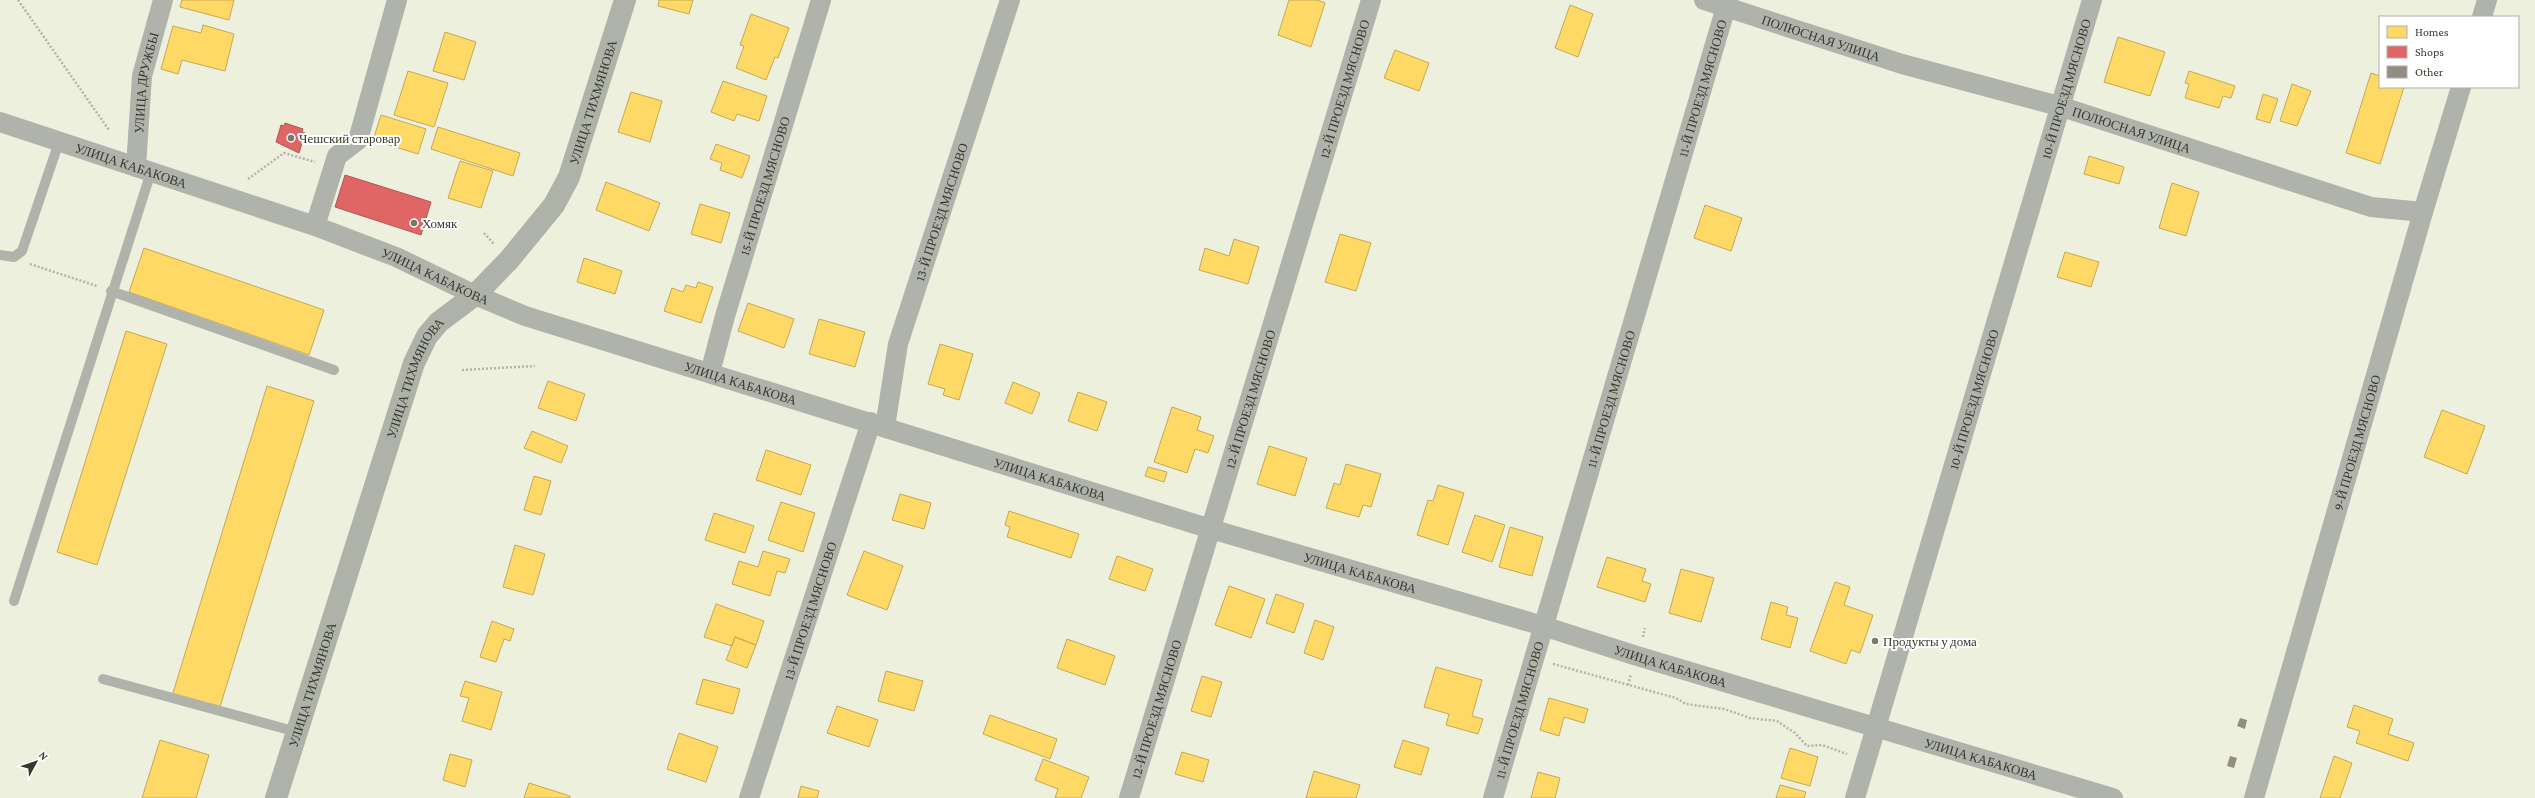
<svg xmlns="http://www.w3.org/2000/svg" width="2535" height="798" viewBox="0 0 2535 798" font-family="'Crimson Pro',serif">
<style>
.homes{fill:#ffd966;stroke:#c3a955}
.shops{fill:#e06666;stroke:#ad5855}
.building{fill:#928f82}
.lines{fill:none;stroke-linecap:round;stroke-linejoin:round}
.path{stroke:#b2b4ab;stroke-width:2.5;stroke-dasharray:2 2;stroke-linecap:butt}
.lane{stroke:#b0b3ab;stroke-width:10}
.street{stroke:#b0b3ab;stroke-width:20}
.secondary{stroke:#aeb2a8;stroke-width:22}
.poi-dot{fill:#77796a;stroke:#fff;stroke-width:1.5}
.labels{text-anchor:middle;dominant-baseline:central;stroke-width:4;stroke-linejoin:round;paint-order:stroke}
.street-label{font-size:13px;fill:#37392c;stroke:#fff}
.poi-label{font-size:13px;fill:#37392c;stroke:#fff;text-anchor:start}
</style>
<rect width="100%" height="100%" fill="#eef0de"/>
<path class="homes" d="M182,0H234L229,20L180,7Z
M659,0H693L689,14L658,6Z
M1289,0H1317L1325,3L1311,47L1278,35Z
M1570,5L1593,14L1578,57L1555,48Z
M751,14L789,28L778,58L775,57L766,80L736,68L744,46L740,45Z
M203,25L234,34L225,71L182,60L178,74L161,69L173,26L201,33Z
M445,32L476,42L464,80L433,71Z
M2118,37L2165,52L2150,96L2104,82Z
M1395,50L1429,63L1419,91L1384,78Z
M408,71L448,83L434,127L394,115Z
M2189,71L2235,86L2231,98L2223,96L2219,108L2185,98L2189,84L2185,83Z
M2371,73L2380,76V87H2404L2380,164L2346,153Z
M723,81L767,96L759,121L737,114L734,121L711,112Z
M2292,84L2311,91L2297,126L2280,121Z
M631,92L662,101L650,142L618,132Z
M2263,94L2278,99L2270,123L2256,119Z
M381,115L426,129L418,154L373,140Z
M438,127L520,153L513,176L431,149Z
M716,144L750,156L742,178L720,170L722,163L710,159Z
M2089,156L2124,167L2119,184L2084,174Z
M460,161L493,171L481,208L448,198Z
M606,182L660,203L649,231L596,210Z
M2172,183L2199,192L2186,236L2159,228Z
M700,204L730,213L721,243L691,234Z
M1705,205L1742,218L1731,251L1694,238Z
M1340,234L1371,243L1356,291L1325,282Z
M1234,239L1259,247L1248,284L1199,270L1205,248L1229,256Z
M144,248L324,310L309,355L129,292Z
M2065,252L2099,262L2091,287L2057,277Z
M584,258L622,271L615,294L577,282Z
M698,282L713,287L701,323L664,311L672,288L683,292L686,285L696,288Z
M748,303L794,319L784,348L738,331Z
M819,319L865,332L855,367L809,354Z
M126,331L167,344L97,565L57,552Z
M940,344L973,354L959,400L943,395L945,389L928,384Z
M548,381L585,394L576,421L538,408Z
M1013,382L1040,393L1032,414L1005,403Z
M267,386L314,401L219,710L172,696Z
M1078,392L1107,402L1097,431L1068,421Z
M1172,407L1201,417L1197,430L1214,436L1208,453L1195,449L1187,473L1154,462Z
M2442,410L2485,426L2467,474L2424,457Z
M532,431L568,446L561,463L524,448Z
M1269,446L1307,458L1295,496L1257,484Z
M766,450L811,465L801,495L756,480Z
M1346,464L1381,474L1371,507L1363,505L1359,517L1326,508L1334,483L1340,485Z
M1148,467L1167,472L1164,482L1145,476Z
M534,476L551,481L541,515L524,510Z
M1438,485L1464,493L1448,545L1417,535L1428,500L1433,501Z
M900,494L931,503L924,529L892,520Z
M781,502L815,513L803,552L768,540Z
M1009,511L1079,534L1071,558L1007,537L1010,527L1005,525Z
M714,513L754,526L745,553L705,540Z
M1475,515L1505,525L1492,562L1462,552Z
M1510,527L1543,537L1532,576L1499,567Z
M515,545L545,554L533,595L503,587Z
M763,551L790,559L785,573L777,571L770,596L732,584L739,561L758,567Z
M864,551L903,566L887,610L847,595Z
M1117,556L1153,569L1145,591L1109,579Z
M1607,557L1646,569L1642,581L1651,584L1645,602L1597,587Z
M1681,569L1714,578L1701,622L1669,613Z
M1835,582L1850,587L1844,605L1873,615L1860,653L1851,650L1846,664L1810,651Z
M1229,586L1265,599L1251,638L1215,625Z
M1276,594L1304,604L1294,633L1266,623Z
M1771,602L1788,607L1786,615L1798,618L1790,648L1761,639Z
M716,604L764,621L756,645L735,637L732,646L704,637Z
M1315,620L1334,627L1323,660L1304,653Z
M492,621L514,629L510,641L504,639L496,662L480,657Z
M735,637L756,645L747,668L726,660Z
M1067,639L1115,656L1105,685L1057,668Z
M1436,667L1482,680L1472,716L1483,719L1478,734L1446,725L1449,714L1424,707Z
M886,671L923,681L914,711L878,701Z
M1202,676L1222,682L1211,717L1191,711Z
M703,679L740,689L733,714L696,704Z
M465,681L502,692L491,730L462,721L469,698L460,696Z
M1549,698L1588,709L1584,723L1564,717L1559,736L1540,730Z
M2354,705L2393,719L2388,734L2414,743L2408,761L2356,743L2360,731L2347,727Z
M837,706L878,720L869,747L827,733Z
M990,715L1057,739L1050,759L983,734Z
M679,733L718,747L706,782L667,769Z
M160,740L209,755L196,798H142Z
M1403,740L1429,748L1421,775L1394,767Z
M1790,748L1818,757L1810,786L1781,778Z
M1182,752L1209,760L1203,782L1175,774Z
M450,754L472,760L465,787L443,780Z
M2334,756L2352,763L2340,798H2320Z
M1043,759L1089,777L1081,798H1055L1058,789L1035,780Z
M1314,771L1360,785L1356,798H1306Z
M1538,772L1560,778L1555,798H1531Z
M529,783L570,796V798H524Z
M1780,785L1806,792L1804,798H1776Z
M801,786L819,791L817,798H798Z"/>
<path class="shops" d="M285,123L303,129L302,132L305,133L299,153L276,142L281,125L284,126Z
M345,175L431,202L421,235L335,207Z"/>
<path class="building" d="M2240,718L2247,720L2245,729L2237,726Z
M2230,756L2237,758L2234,768L2227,766Z"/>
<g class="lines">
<path class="path" d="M18,0L109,130
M248,179L284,153L315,162
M484,233L494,244
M30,264L97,286
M462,370L535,366
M1643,637L1645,628
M1553,664L1676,698L1686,704L1724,709L1750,718L1777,721L1795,733L1807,746L1822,745L1847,754
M1628,685L1631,674"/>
<path class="lane" d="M0,255L14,257L22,251L59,142
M111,291L334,370
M14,601L151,172
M103,679L297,732"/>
<g class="street">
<path id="s1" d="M1704,0L1902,64L2059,106L2371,207L2423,212"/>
<path d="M2482,17L2487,0"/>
<path id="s2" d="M0,122L315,226L396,257L475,295L525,316L1211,529L1543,626L1637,656L2113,798"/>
<path id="s3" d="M136,167L142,76L163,0"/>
<path d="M315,226L337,156L358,140L397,0"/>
<path id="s4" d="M710,373L725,316L821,0"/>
<path id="s5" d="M885,427L898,344L1010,0"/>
<path id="s6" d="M749,798L871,422"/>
<path id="s7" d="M1129,798L1371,0"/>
<path id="s8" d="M1493,798L1728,0"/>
<path id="s9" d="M1855,798L2092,0"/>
<path id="s10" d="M2254,798L2423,212L2461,87"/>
</g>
<path class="secondary" id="s11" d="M276,798L414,363L427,336L439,322L475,295L509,260L554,205L569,177L625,0"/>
</g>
<g class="poi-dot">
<circle cx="291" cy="138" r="4"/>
<circle cx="414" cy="223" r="4"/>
<circle cx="1875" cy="641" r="4"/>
</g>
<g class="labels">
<g class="street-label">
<text stroke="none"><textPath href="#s1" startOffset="123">ПОЛЮСНАЯ УЛИЦА</textPath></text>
<text stroke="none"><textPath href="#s3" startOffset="85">УЛИЦА ДРУЖБЫ</textPath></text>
<text stroke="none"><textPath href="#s8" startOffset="740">11-Й ПРОЕЗД МЯСНОВО</textPath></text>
<text stroke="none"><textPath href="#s9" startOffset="740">10-Й ПРОЕЗД МЯСНОВО</textPath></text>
<text stroke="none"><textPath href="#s7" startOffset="741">12-Й ПРОЕЗД МЯСНОВО</textPath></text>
<text stroke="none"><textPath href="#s11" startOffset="780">УЛИЦА ТИХМЯНОВА</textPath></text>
<text stroke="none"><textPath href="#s1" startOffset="447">ПОЛЮСНАЯ УЛИЦА</textPath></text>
<text stroke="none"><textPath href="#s2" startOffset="138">УЛИЦА КАБАКОВА</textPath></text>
<text stroke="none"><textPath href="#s4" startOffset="195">15-Й ПРОЕЗД МЯСНОВО</textPath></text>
<text stroke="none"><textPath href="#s5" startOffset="223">13-Й ПРОЕЗД МЯСНОВО</textPath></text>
<text stroke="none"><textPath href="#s2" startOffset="462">УЛИЦА КАБАКОВА</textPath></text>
<text stroke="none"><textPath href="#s11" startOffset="443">УЛИЦА ТИХМЯНОВА</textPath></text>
<text stroke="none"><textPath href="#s2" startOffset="786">УЛИЦА КАБАКОВА</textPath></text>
<text stroke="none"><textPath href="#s7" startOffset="417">12-Й ПРОЕЗД МЯСНОВО</textPath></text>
<text stroke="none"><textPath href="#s8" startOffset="416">11-Й ПРОЕЗД МЯСНОВО</textPath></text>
<text stroke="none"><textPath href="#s9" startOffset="416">10-Й ПРОЕЗД МЯСНОВО</textPath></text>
<text stroke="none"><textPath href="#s10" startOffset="370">9-Й ПРОЕЗД МЯСНОВО</textPath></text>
<text stroke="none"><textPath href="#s2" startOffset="1110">УЛИЦА КАБАКОВА</textPath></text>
<text stroke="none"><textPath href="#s2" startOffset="1434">УЛИЦА КАБАКОВА</textPath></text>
<text stroke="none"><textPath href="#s6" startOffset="197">13-Й ПРОЕЗД МЯСНОВО</textPath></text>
<text stroke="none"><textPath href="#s2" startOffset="1758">УЛИЦА КАБАКОВА</textPath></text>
<text stroke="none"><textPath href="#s11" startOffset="119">УЛИЦА ТИХМЯНОВА</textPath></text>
<text stroke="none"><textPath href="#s7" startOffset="93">12-Й ПРОЕЗД МЯСНОВО</textPath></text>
<text stroke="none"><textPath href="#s8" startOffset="92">11-Й ПРОЕЗД МЯСНОВО</textPath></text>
<text stroke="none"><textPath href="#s2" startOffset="2082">УЛИЦА КАБАКОВА</textPath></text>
</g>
<g class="poi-label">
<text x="299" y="138">Чешский старовар</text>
<text x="422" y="223">Хомяк</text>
<text x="1883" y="641">Продукты у дома</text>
</g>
</g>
<rect x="2379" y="16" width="140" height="72" fill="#ffffff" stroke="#afb0ab"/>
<rect x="2387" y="26" width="20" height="12" fill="#ffd966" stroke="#afb0ab"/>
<text x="2415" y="36" font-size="12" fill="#37392c">Homes</text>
<rect x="2387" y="46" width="20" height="12" fill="#e06666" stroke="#afb0ab"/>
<text x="2415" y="56" font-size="12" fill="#37392c">Shops</text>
<rect x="2387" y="66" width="20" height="12" fill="#928f82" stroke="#afb0ab"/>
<text x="2415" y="76" font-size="12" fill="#37392c">Other</text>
<g transform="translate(36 762) rotate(50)" stroke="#ffffff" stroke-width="3" paint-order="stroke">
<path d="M0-3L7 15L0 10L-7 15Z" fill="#37392c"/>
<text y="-6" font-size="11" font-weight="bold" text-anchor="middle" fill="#37392c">N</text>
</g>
</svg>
